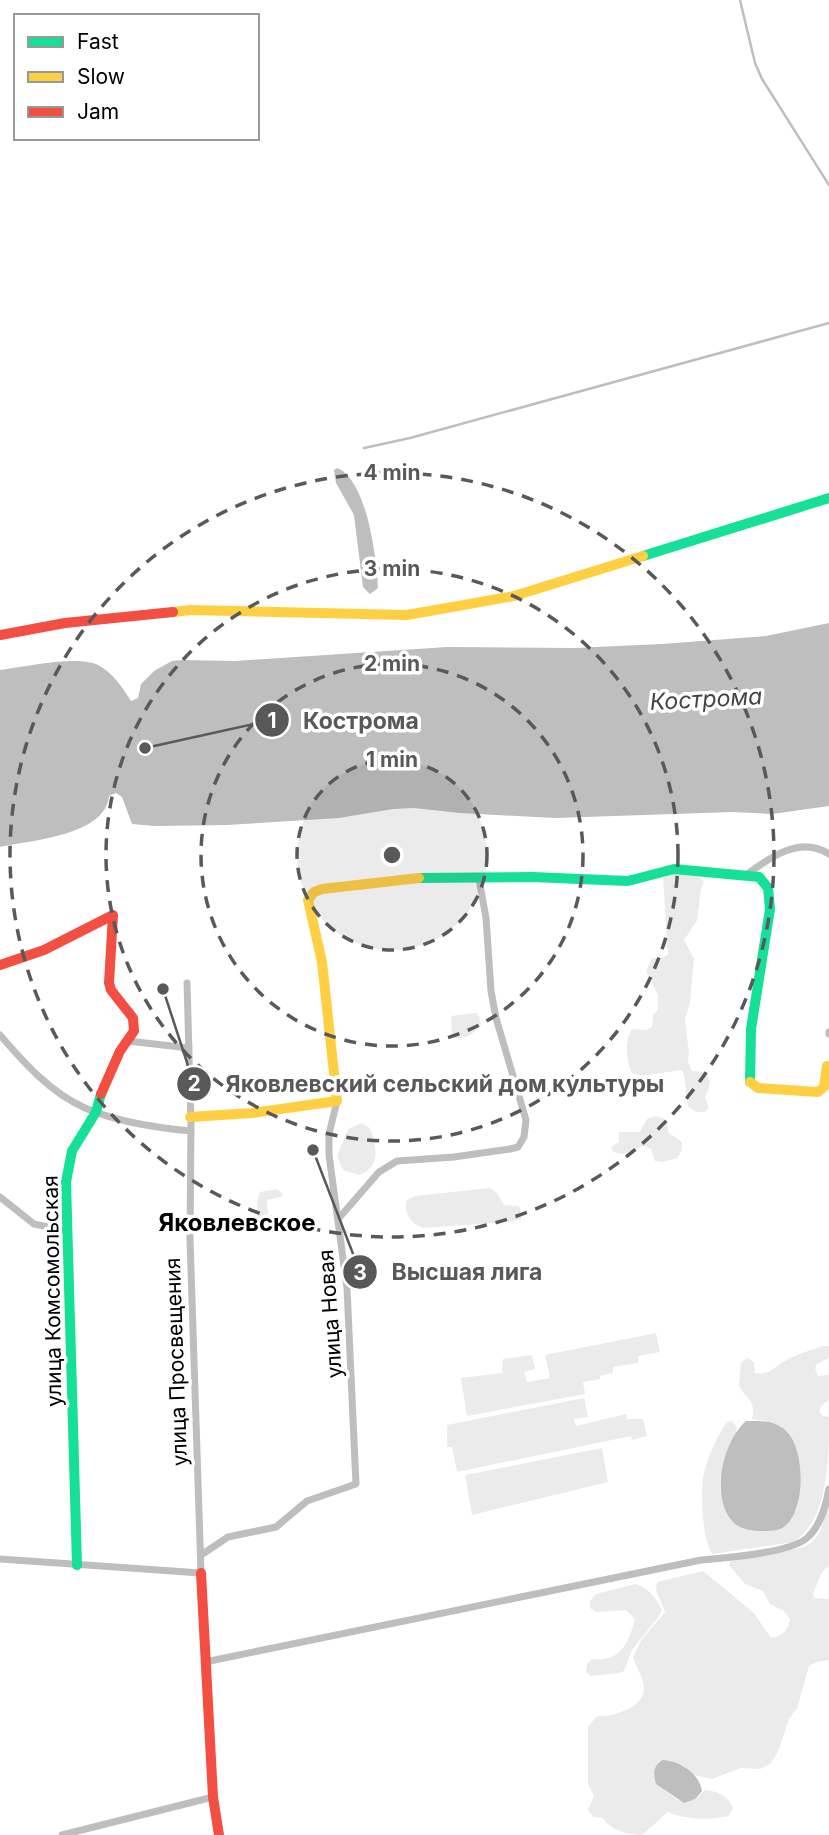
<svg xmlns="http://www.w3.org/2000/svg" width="829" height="1835" viewBox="0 0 829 1835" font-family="Inter,sans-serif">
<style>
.green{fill:#ebebeb}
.water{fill:#bebebe}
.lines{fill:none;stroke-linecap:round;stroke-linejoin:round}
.stream{stroke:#bebebe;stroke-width:2.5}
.street{stroke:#bebebe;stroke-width:7}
.fast{stroke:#16e098;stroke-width:10}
.slow{stroke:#ffcf43;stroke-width:10}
.jam{stroke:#f24e42;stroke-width:10}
.ring{fill:none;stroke:#595959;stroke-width:3.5;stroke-dasharray:12 9}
.labels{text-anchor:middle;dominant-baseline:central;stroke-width:7;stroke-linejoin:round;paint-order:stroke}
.street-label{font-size:21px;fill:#000;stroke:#fff}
.water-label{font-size:23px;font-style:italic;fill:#434343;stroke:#fff}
.quarter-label{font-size:24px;font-weight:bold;fill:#000;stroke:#fff}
.centre{fill:#595959;stroke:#fff;stroke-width:3.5}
.ring-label{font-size:21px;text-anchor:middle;font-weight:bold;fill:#595959;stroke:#fff;stroke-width:7;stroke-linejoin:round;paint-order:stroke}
.leader{fill:none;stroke:#595959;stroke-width:2.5}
.callout-dot{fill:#595959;stroke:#fff;stroke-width:2.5}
.mark-label{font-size:21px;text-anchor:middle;font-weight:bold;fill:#fff}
.callout-label{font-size:23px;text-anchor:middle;font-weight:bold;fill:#595959;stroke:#fff;stroke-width:7;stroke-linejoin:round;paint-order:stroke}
</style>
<rect width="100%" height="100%" fill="#fff"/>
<path class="green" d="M668,873L698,876L704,882L701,888L697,921L684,940L694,959L690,1002L685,1020L689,1053L688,1062L692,1071L704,1072C714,1080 709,1087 705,1097L709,1108L705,1112H696L688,1106L684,1075L682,1070L640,1076L632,1073C626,1060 624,1041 632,1029L646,1030L652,1027L653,1015L658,1010V995L646,971L652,958H662L668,954L663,877Z
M476,1013L479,1016L481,1025C475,1034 462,1041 452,1037L451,1016Z
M656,1116L667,1120L668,1132L682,1142V1150L677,1158L662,1162L655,1161L651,1149L644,1146L623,1154L613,1152L611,1147L619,1142V1132H640L647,1119Z
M361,1123L370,1128C377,1145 381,1168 359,1175L343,1170L337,1156L348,1129Z
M490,1188L497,1193L504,1205L518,1206L520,1208L521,1219L509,1222L423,1228C411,1224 403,1213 407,1200L415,1196Z
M277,1189L283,1194L281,1197L267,1200L269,1230L263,1233C256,1224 255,1202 260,1192Z
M656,1333L660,1352L638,1356V1363L613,1367V1373L600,1376V1379L583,1382L585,1394L467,1416L461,1378L502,1373L503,1359L532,1355L535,1369L524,1372L527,1382L550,1378L545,1355Z
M822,1346H829V1358L817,1364L815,1368L818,1376L829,1375V1400L821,1406L819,1411L823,1416L829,1417C829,1456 829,1521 793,1542L713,1554C702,1545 700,1487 704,1473C708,1456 717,1436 727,1422L732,1421L737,1427C732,1460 701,1486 737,1516C752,1529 754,1532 775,1531L796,1511L800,1473L766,1421L752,1419C756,1399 748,1402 739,1386L741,1363L747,1358L754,1362L755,1373C769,1376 774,1367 785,1361C796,1354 810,1351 822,1346Z
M584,1398L588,1417L574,1419L576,1426L626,1414L627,1419H643L647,1436L632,1440L631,1436L457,1472L452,1447H447V1425Z
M602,1448L608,1482L472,1515L465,1475Z
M829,1499V1566C820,1571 818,1584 813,1593L814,1598L829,1599V1660L817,1662L809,1666L797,1708L789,1719L778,1752L770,1764L760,1769L741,1768L712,1779L693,1775L684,1766L669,1760L659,1761C645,1779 667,1793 680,1801L695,1799L705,1790C717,1791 729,1796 733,1808L729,1816C709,1820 687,1820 668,1812L642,1835C629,1835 609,1830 603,1818L594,1817L588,1810L594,1796L588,1784V1727L597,1716C612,1717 643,1708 644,1690C645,1679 636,1668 633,1657L642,1639L665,1612L656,1590L657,1582L703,1571L754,1613L771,1638C782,1637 789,1629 790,1619L784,1611L770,1604L763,1591L745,1584L729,1565L731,1561L804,1547C823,1538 824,1518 829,1499Z
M635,1584C647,1586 657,1599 662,1610L659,1616L632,1650L624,1671L619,1673L590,1676L586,1671L587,1664L592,1659C620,1662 628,1645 635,1619L626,1610L596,1612L590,1608V1601L596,1594Z"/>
<path class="water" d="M337,468C367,479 377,560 378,588L370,594L363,587L354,515L336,483L334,470Z
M829,623V806L772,814L732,812L555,818L460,813L414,808L393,809L339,818L227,825L155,826L132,824L122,797L116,793L109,796C105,836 31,840 0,847V670C25,667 76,655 98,665C112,672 123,688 131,701L138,698L141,684L154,671L172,661L182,660L235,661L447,647L575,648L662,644L766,636Z
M746,1421C760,1421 775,1420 786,1431C805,1448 806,1508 786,1525C779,1532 770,1531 761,1531C752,1531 742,1529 735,1524C709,1500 722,1442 746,1421Z
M663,1760C680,1761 699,1773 702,1791L695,1799L684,1803L656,1784C653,1775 653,1764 663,1760Z"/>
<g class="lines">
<path class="stream" d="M740,0L755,63L762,79L829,185
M364,448L410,438L829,323"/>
<path class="street" d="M746,875C769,858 800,835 829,854
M829,1034V1032
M0,1035C24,1063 51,1093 85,1108C115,1121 158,1128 191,1131
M128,1041L189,1048
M0,1197L34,1224L68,1231
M339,1218L379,1172L397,1161L454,1157L510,1149L518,1147L524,1137L526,1120L496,1018L491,991L486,918L479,879
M201,1555L228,1537L276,1527L307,1501L356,1484L347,1288L329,1155V1134L337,1101
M0,1559L201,1573L190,1239L191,1124L187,983
M205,1662L701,1560C726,1558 790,1553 807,1538C821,1526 826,1505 829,1489
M62,1835L213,1797"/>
<path class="fast" d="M643,556L829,498
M419,878L532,877L628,881L674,869L759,877L768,888L770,909L751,1029L750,1082
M77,1565L66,1182L72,1151L96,1112L101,1094"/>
<path class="slow" d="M173,612L190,610L407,615L514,596L643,556
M750,1082L758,1088L818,1092L824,1087L827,1066
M190,1117L252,1113L337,1101L322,962L308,900L314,892L322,889L419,878"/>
<path class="jam" d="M0,635L65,623L173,612
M0,965L44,950L113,915L109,983L111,990L133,1018L134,1031L120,1051L101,1094
M201,1573L213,1797L219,1835"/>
</g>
<circle cx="392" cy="855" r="95" fill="#595959" fill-opacity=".12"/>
<g class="ring">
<circle cx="392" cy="855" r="95"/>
<circle cx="392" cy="855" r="191"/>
<circle cx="392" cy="855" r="286"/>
<circle cx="392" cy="855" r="382"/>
</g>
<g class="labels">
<g class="street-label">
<text transform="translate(52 1291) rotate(-91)">улица Комсомольская</text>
<text transform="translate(330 1314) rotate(-94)">улица Новая</text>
<text transform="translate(176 1362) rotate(-92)">улица Просвещения</text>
</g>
<g class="water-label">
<text transform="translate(706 699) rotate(-3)">Кострома</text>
</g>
<g class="quarter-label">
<text x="237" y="1222">Яковлевское</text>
</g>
</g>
<circle cx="392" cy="855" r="10" class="centre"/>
<g class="ring-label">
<text x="392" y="480">4 min</text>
<text x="392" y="576">3 min</text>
<text x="392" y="671">2 min</text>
<text x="392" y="767">1 min</text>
</g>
<path class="leader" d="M145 748L272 720M163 989L194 1084M313 1150L360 1272"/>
<g class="callout-dot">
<circle cx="145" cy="748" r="7"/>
<circle cx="163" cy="989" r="7"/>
<circle cx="313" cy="1150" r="7"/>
<circle cx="272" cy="720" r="18"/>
<circle cx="194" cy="1084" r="18"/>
<circle cx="360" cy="1272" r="18"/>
</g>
<g class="mark-label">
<text x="272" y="728">1</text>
<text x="194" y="1091">2</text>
<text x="360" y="1280">3</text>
</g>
<g class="callout-label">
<text x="361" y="729">Кострома</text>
<text x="445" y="1092">Яковлевский сельский дом культуры</text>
<text x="467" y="1280">Высшая лига</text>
</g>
<rect x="14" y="14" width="245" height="126" fill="#ffffff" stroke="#999999" stroke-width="2"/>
<rect x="28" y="37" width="35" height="10" fill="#16e098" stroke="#999999" stroke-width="2"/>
<text x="77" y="49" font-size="21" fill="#000000">Fast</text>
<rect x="28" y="72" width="35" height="10" fill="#ffcf43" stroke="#999999" stroke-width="2"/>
<text x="77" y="84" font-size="21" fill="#000000">Slow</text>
<rect x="28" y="107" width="35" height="10" fill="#f24e42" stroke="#999999" stroke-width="2"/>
<text x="77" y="119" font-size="21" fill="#000000">Jam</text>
</svg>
